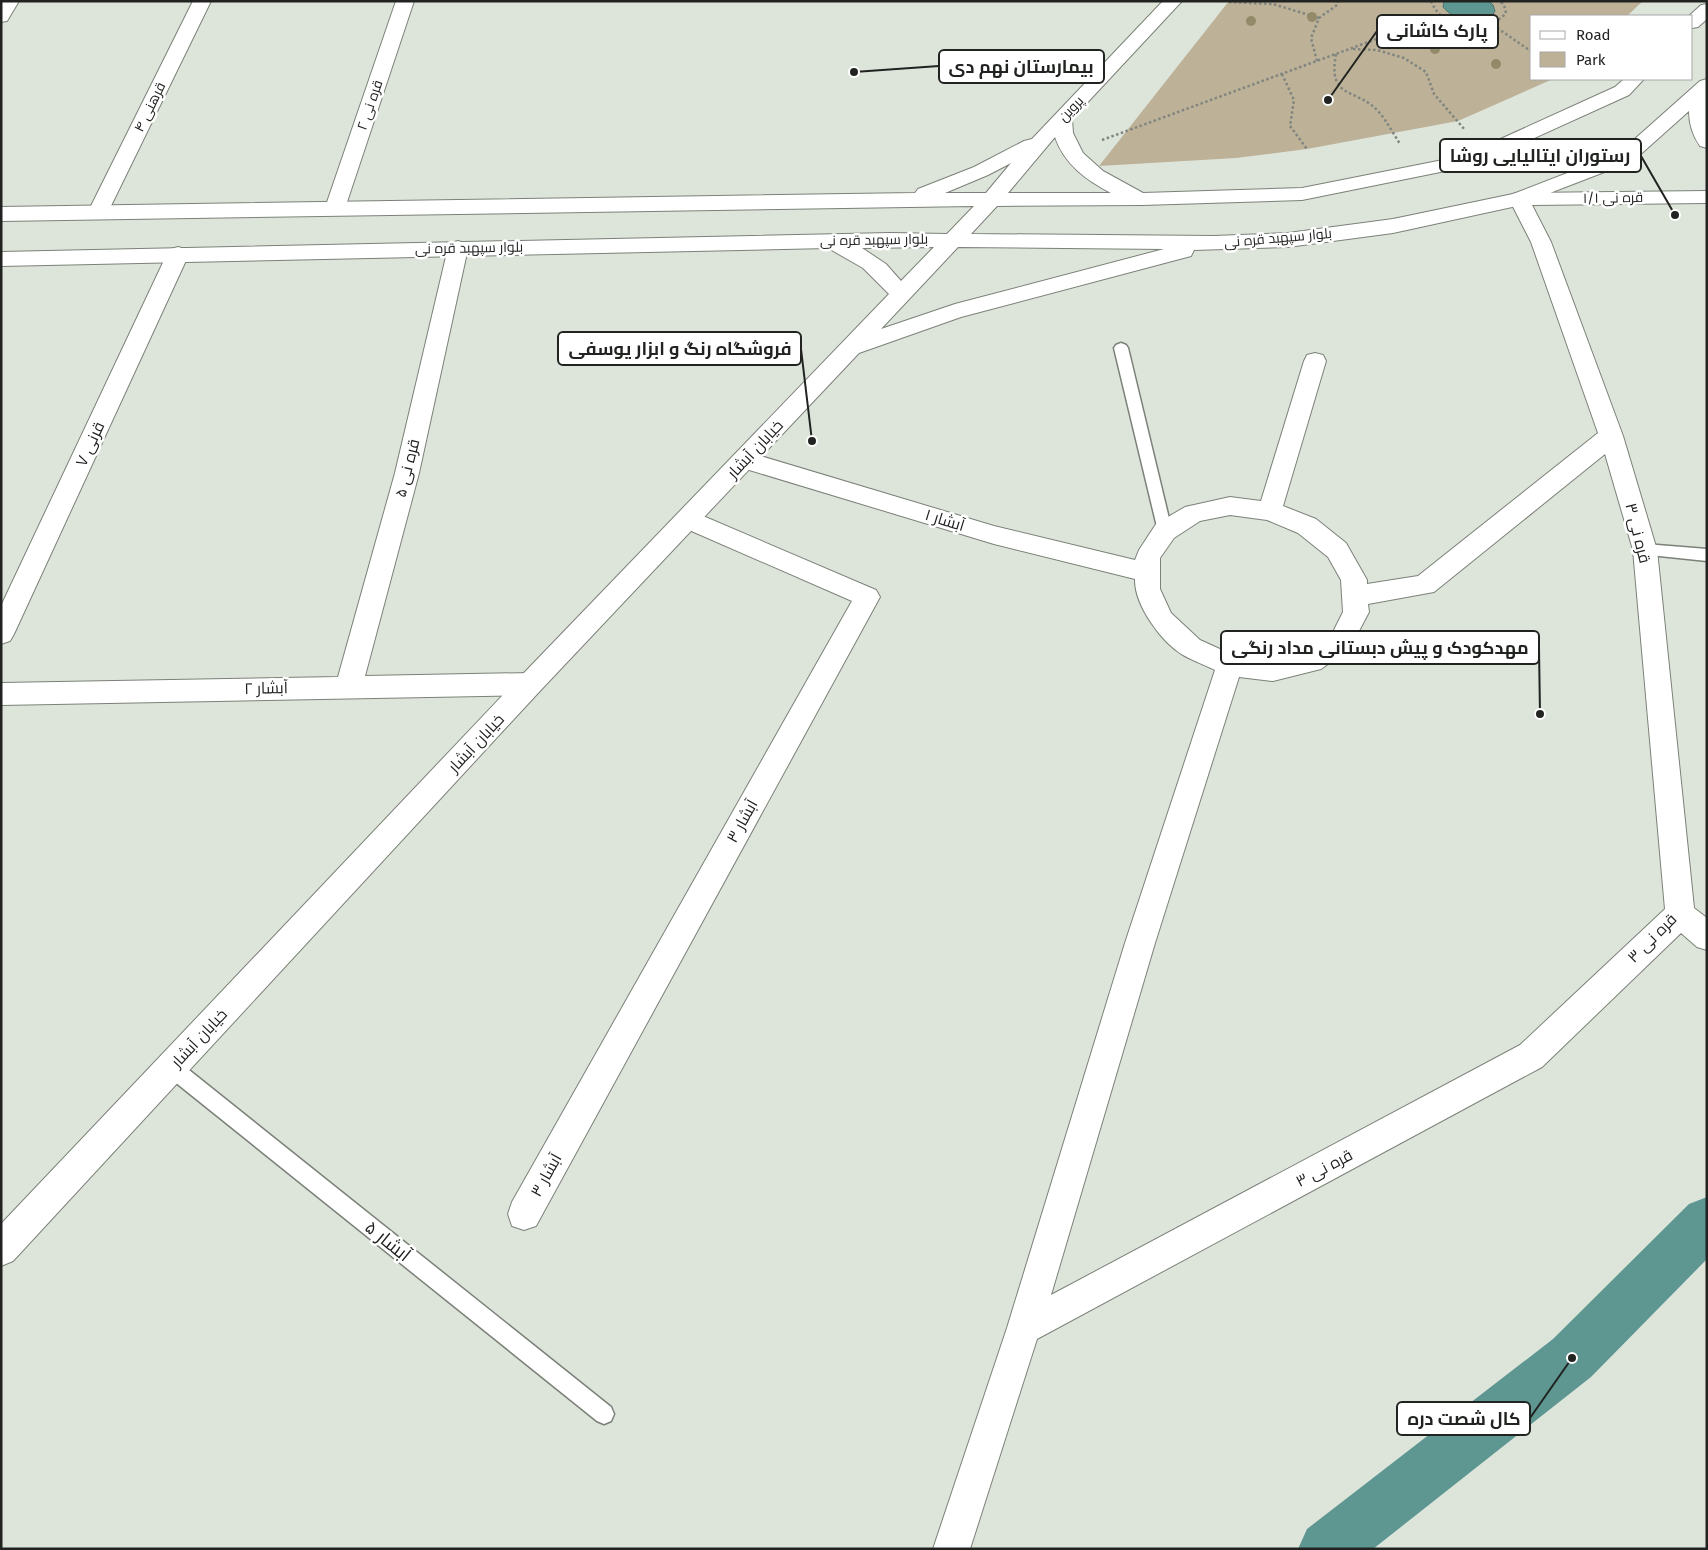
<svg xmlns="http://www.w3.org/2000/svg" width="1708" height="1550" viewBox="0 0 1708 1550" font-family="'Fira Sans',Cairo,sans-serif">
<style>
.green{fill:#bdb198}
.water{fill:#5e9692;stroke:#4b7470}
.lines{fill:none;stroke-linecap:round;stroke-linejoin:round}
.canal{fill:#5e9692;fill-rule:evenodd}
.lane-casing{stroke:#7b8178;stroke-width:3}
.street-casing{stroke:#7b8178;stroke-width:2}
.secondary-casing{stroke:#7b8178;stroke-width:2}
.path{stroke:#80867f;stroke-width:2.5;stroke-dasharray:2.5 2.5;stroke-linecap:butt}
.lane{fill:#fff;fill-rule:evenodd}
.street{fill:#fff;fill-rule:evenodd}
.secondary{fill:#fff;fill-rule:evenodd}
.tree{fill:#928a69}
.labels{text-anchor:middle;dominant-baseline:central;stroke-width:5;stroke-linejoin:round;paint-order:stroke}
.far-street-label{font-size:14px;fill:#202320;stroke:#fff}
.street-label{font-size:16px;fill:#202320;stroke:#fff}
.near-street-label{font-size:19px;fill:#202320;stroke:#fff}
.leader{fill:none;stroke:#202320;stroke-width:2}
.callout-dot{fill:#202320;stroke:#fff;stroke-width:2}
.callout{fill:#fff;stroke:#202320;stroke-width:2}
.callout-label{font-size:18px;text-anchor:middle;font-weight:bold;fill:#202320}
</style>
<rect width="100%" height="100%" fill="#dde5db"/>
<path class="green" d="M1229,1H1643L1627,16H1532V79H1553L1458,121L1307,149L1236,158L1099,166Z"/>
<path class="water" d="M1444,1H1489L1493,5L1495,11C1486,30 1454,21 1443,7Z"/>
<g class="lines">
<path class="canal" d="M1707,1197V1259L1591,1377L1373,1549H1298L1307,1529L1553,1339L1689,1204Z"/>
<defs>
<path id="lane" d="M1121,343L1126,345L1128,348L1172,531L1170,535L1165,537L1160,535L1158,531L1114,348L1116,345Z
M1645,544L1707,549V561L1640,554L1638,550L1640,546Z
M172,1059L179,1062L611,1407L614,1414L611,1421L604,1424L597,1421L165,1074L163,1068L165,1062Z"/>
<path id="street" d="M1,1H19L7,21L1,22Z
M193,1H211L108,212L105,217L98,219L91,217L88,212Z
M396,1H414L345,208L342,213L335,215L328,213L325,208Z
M1707,191V203L1532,205L1551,242L1623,436L1657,550L1694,908L1707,918V950L1697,947L1681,933L1542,1067L1037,1339L970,1549H933L1007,1328L1125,943L1215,670C1205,665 1194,661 1183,655C1162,643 1134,605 1135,579L994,544L736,466L732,460L736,454L744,451L994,526L1135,560L1139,550L1156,524L1185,507L1230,497L1261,501L1304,361L1307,355L1315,353L1323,355L1326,361L1283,506L1316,519L1346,543L1367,580V584L1418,576L1598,433L1531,242L1509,199L1512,194L1519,193ZM1605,454L1633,550L1665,909L1520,1045L1051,1295L1155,943L1239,677L1273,681L1321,669L1350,648L1369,612L1368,604L1434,592ZM1230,515L1267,520L1298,533L1328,557L1341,580L1343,612L1332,634L1305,652L1273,659L1233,655L1200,640L1171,613L1160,589V558L1174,538L1200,521Z
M458,241L465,243L468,248L419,473L365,676L530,673L539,676L543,684L539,692L530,695L1,705V683L338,677L395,473L448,248L451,243Z
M178,247L185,249L189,254L14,634L10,641L1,644V606L167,254L171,249Z
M689,510L876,590L880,597L536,1226L524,1230L512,1226L508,1214L512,1202L852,601L680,526L677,519L680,512Z"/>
<path id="secondary" d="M1163,1H1182L1072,119L1073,133L1083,153L1103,171L1143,193L1302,188L1463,156L1615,87L1624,79H1644L1629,95L1475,165L1302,200L1142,205L997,206L971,234L1214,236L1288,233L1393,219L1513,194L1619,153L1700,81L1707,79V148L1700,146C1693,136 1689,124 1689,111L1633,161L1555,191L1526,204L1393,233L1288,247L1194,250L1191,256L961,317L859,353L539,692L13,1261L1,1266V1224L521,676L889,294L863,268L828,248L1,266V252L890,233L947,234L974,206L1,221V207L915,193L918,189L974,167L1024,141L1032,139ZM1055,137C1064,164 1086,180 1111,193H1008ZM1011,163L986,193H945L988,175ZM958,247L1164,249L955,304L881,329ZM862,248L934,247L901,281L886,264Z
M1707,4V19L1698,27L1692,28V16H1689L1701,5Z"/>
</defs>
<use href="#lane" class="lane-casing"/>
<use href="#street" class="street-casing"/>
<use href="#secondary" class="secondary-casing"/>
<path class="path" d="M1431,1C1443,31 1485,37 1506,13L1504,5L1500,1
M1229,2L1273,4L1319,18
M1493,25L1532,52
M1353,49L1377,50L1404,58L1426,72L1434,94L1465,130
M1336,54C1327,100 1357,88 1378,111C1386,120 1393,133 1400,144
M1317,61L1311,38L1319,18L1337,5L1338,1
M1282,74L1294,100L1290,126L1307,149
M1102,140L1439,16"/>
<use href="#lane" class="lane"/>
<use href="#street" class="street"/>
<use href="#secondary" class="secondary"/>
</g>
<g class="tree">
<circle cx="1312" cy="17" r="5"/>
<circle cx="1251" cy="21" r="5"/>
<circle cx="1435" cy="49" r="5"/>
<circle cx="1496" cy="64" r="5"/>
</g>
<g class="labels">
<g class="far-street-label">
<text transform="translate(370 105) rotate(-71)">قره نی ۲</text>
<text transform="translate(150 107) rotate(-64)">قرهنی ۴</text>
<text transform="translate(1071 109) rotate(-46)">پروین</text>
<text transform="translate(1613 198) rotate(-1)">قره نی ۱/۱</text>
<text transform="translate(1278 238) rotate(-5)">بلوار سپهبد قره نی</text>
<text transform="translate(874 240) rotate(-1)">بلوار سپهبد قره نی</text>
<text transform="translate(469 248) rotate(-1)">بلوار سپهبد قره نی</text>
</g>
<g class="street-label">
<text transform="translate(90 444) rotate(-65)">قرنی ۷</text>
<text transform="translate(755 449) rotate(-47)">خیابان آبشار</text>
<text transform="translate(407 468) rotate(-76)">قره نی ۵</text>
<text transform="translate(945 520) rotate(17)">آبشار ۱</text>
<text transform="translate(1638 533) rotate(76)">قره نی ۳</text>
<text transform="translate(266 688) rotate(-1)">آبشار ۲</text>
<text transform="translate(476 743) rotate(-47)">خیابان آبشار</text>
<text transform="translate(742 821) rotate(-61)">آبشار ۳</text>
<text transform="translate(1652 938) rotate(-45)">قره نی ۳</text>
<text transform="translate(199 1038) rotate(-47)">خیابان آبشار</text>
<text transform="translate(1324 1168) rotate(-28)">قره نی ۳</text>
<text transform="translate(546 1175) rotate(-61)">آبشار ۳</text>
</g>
<g class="near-street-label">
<text transform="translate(388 1241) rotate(39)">َآبشار ۵</text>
</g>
</g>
<path class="leader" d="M1328 100L1377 31M854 72L939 66M1675 215L1641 156M812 441L801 349M1540 714L1539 648M1572 1358L1530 1418"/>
<g class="callout-dot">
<circle cx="1328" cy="100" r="5"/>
<circle cx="854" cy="72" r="5"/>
<circle cx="1675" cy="215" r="5"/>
<circle cx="812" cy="441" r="5"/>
<circle cx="1540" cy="714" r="5"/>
<circle cx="1572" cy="1358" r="5"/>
</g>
<g class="callout">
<rect x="1377" y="15" width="121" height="33" rx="5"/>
<rect x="939" y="50" width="165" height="33" rx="5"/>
<rect x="1440" y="139" width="201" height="33" rx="5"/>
<rect x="558" y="332" width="243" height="33" rx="5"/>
<rect x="1221" y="631" width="318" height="33" rx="5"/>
<rect x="1397" y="1402" width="133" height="33" rx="5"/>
</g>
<g class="callout-label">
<text x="1437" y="37">پارک کاشانی</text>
<text x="1021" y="73">بیمارستان نهم دی</text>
<text x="1540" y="162">رستوران ایتالیایی روشا</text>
<text x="680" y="355">فروشگاه رنگ و ابزار یوسفی</text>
<text x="1380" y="654">مهدکودک و پیش دبستانی مداد رنگی</text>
<text x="1464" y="1425">کال شصت دره</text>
</g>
<rect width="1708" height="1550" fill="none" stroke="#202320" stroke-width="5"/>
<rect x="1530" y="15" width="162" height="65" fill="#ffffff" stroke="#a6a7a6"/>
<rect x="1540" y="31" width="25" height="8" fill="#ffffff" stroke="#a6a7a6"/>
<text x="1576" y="40" font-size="15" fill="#202320">Road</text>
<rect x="1540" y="52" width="25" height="15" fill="#bdb198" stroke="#a6a7a6"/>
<text x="1576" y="65" font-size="15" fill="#202320">Park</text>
</svg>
